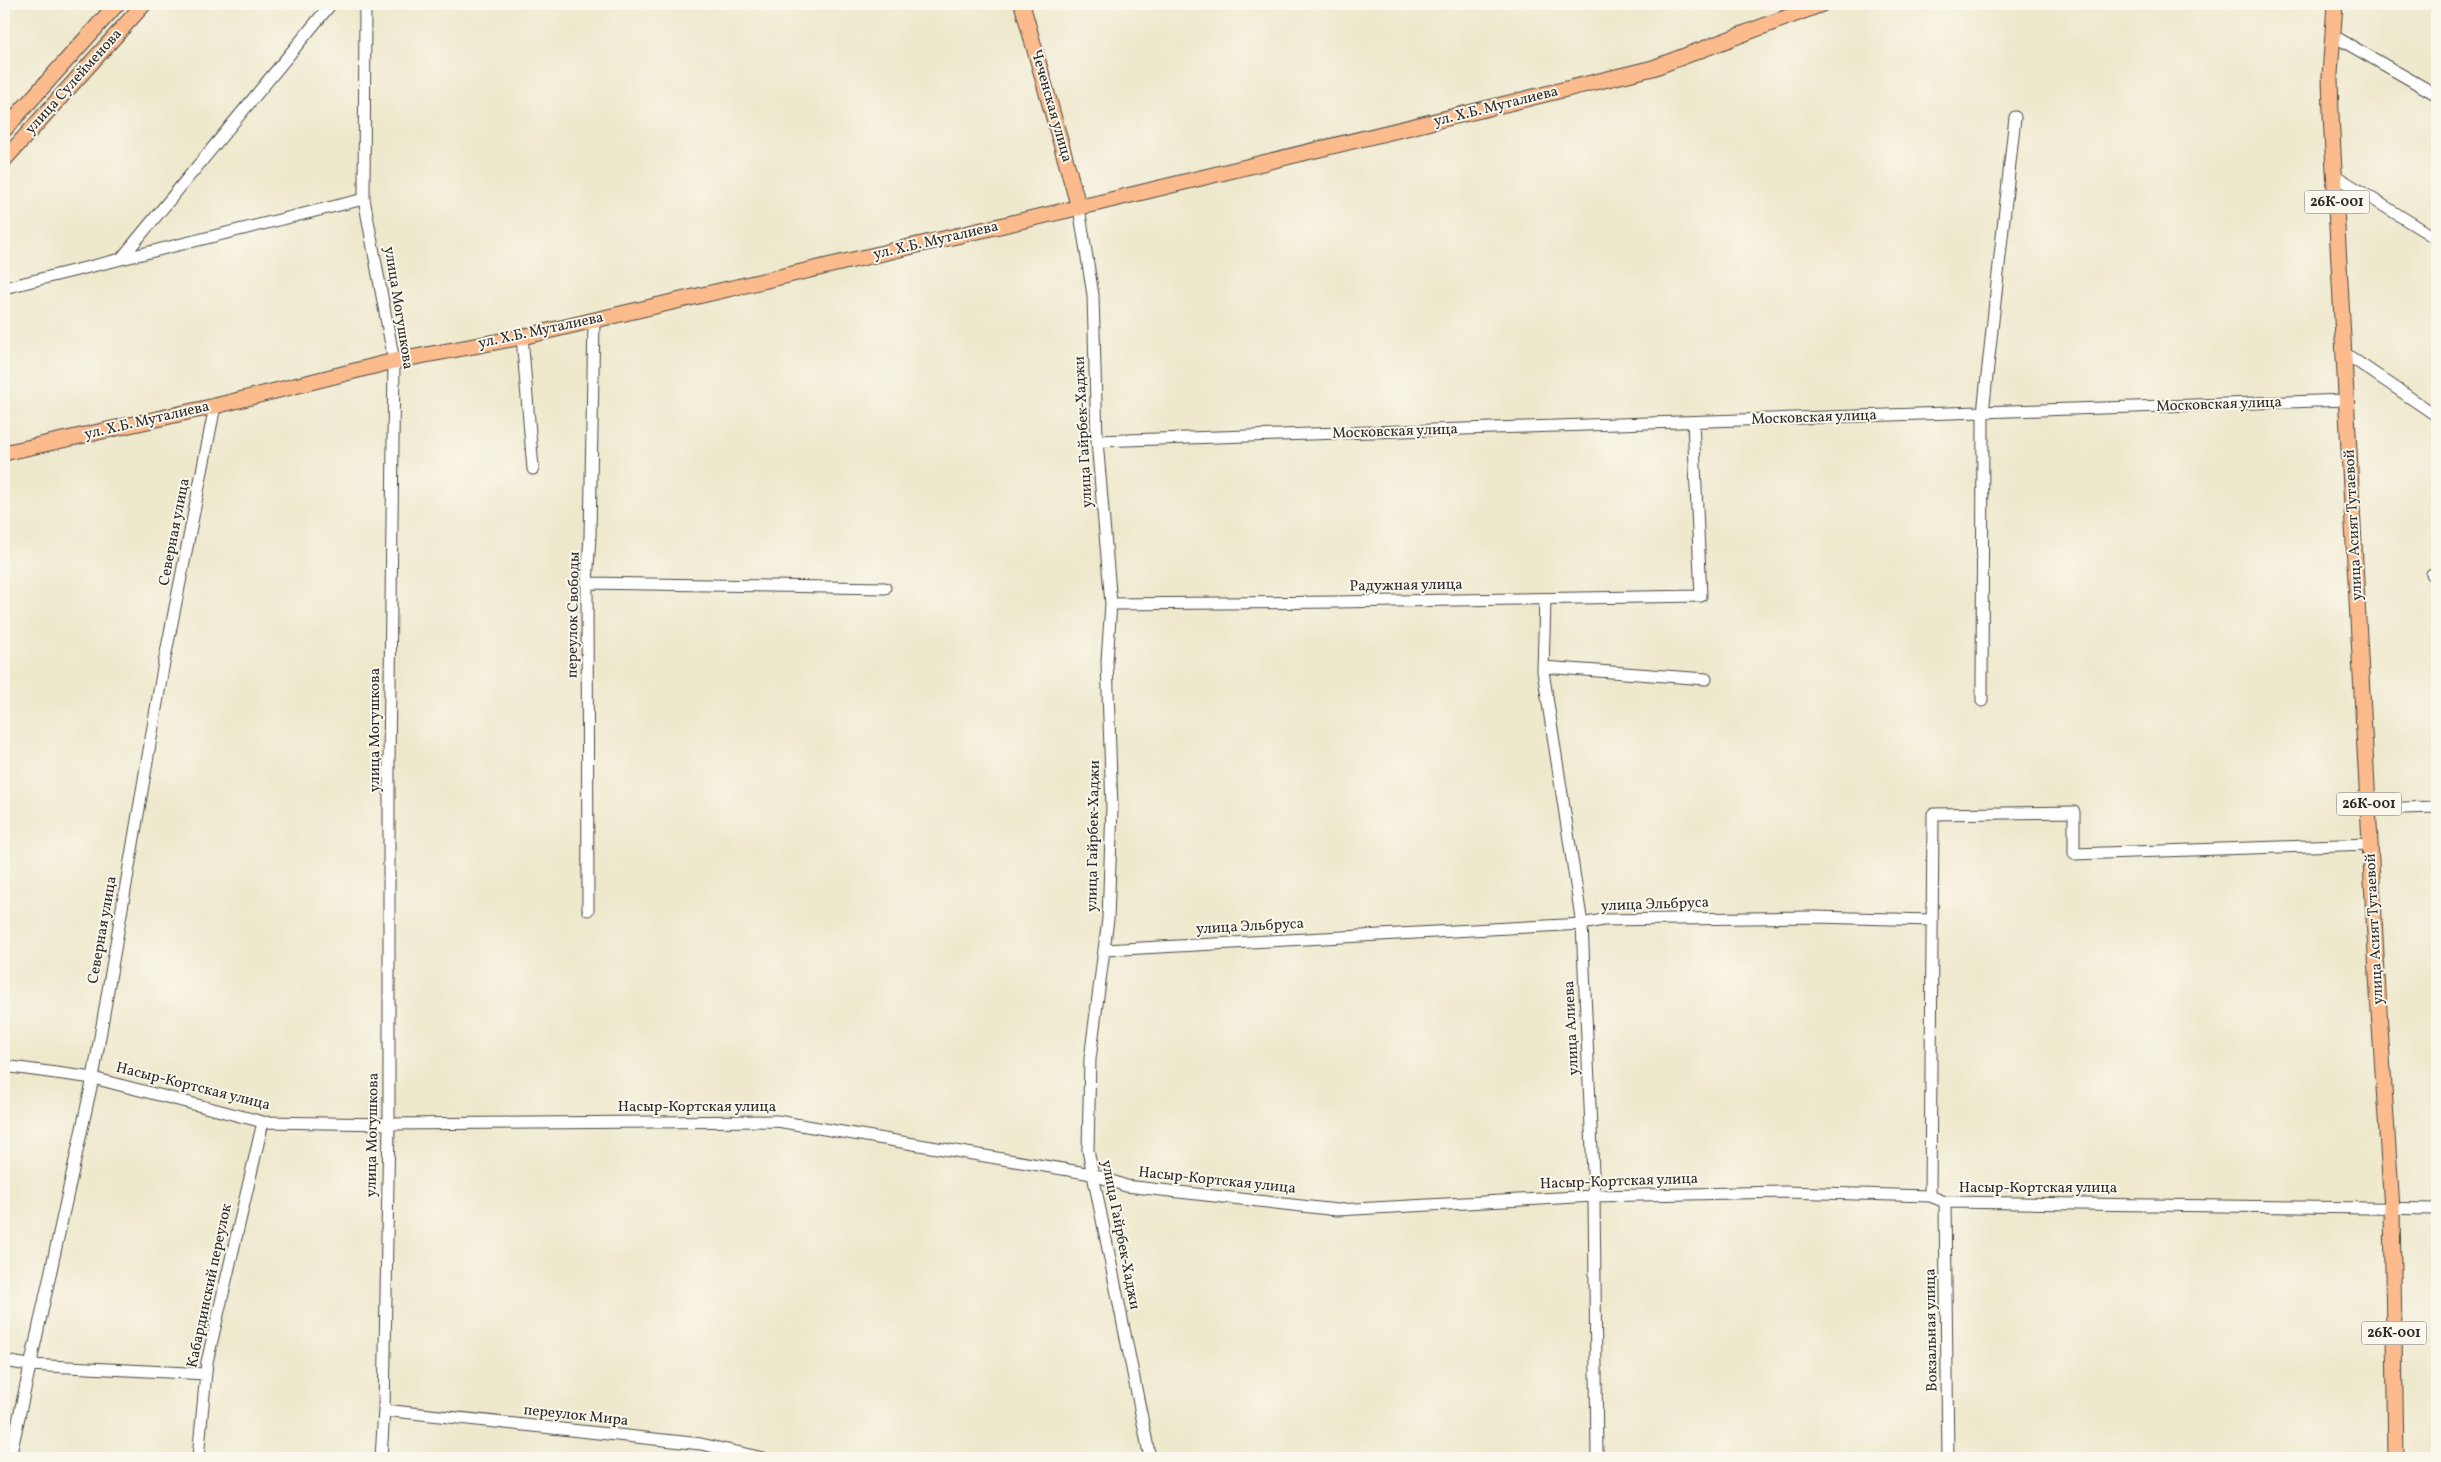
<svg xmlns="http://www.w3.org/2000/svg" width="2441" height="1462" viewBox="0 0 2441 1462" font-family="Vollkorn,serif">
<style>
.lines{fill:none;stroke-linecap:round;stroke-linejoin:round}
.minor-casing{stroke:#484743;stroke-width:13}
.major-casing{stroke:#484743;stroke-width:17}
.minor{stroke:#fff;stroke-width:11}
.major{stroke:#fbbb8c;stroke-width:15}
.labels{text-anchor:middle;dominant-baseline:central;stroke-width:4;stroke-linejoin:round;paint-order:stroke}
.shield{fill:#fbf7ec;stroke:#696865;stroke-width:1}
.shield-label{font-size:14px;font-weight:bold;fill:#2b2b2b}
.street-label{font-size:15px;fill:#2b2b2b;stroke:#fbf7ec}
</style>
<rect width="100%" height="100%" fill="#fbf7ec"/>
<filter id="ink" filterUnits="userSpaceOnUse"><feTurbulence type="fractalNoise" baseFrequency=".02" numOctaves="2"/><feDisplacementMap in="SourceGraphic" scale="10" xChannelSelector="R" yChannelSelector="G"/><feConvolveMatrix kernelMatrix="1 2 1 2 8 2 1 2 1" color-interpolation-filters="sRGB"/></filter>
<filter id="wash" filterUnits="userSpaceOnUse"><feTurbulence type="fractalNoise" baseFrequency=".0096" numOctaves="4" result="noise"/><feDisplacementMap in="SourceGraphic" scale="20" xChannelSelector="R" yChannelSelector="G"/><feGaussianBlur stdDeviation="1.12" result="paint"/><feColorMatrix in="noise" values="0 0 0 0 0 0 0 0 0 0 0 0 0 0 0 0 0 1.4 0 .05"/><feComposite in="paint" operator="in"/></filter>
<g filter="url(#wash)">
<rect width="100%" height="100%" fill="#eee8cc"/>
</g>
<g filter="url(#ink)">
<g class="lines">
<defs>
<path id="minor" d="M365,4L364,199L394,361L389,765V1124L384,1410L381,1458
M2332,35L2437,95
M2336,176L2437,239
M1079,208L1093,295L1097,441L1111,604L1107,661L1112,808L1108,919L1090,1059L1088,1150L1150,1458
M121,259L331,4
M4,288L364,199
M522,337L533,469
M2346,354L2437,416
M1097,441L2348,400
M2432,574L2437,577
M587,583L885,588
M1545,599L1543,671L1582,924L1594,1196L1597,1458
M1111,604L1336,602L1701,596L1693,422
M1543,667L1706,679
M1982,701L1983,413L2015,117
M2369,809L2437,807
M588,910L587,583L590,536L594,319
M1105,950L1582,924L1603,920L1814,917L1931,920
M4,1066L93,1078L263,1122L389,1124L777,1121L1092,1174L1126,1186L1337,1210L1594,1196L1784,1192L1930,1196L1945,1202L2437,1209
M1930,1196L1933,814L2074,812V854L2371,844
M1945,1202L1948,1458
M4,1361L29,1365L206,1374
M384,1410L701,1444L763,1458
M10,1458L93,1078L163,668L215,406
M198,1458L207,1362L263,1122"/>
<path id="major" d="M1022,4L1079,208
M2335,4L2330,75L2331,114L2379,1011L2392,1209L2396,1458
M4,130L117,4
M4,160L144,4
M4,453L215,406L394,361L522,337L1098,203L1653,68L1822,4"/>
</defs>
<use href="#minor" class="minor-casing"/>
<use href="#major" class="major-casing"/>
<use href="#minor" class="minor"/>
<use href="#major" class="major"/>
</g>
</g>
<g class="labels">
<g class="shield">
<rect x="2304.5" y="190.5" width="65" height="23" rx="4"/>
<rect x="2336.5" y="792.5" width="65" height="23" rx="4"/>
<rect x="2361.5" y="1321.5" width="65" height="23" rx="4"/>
</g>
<g class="shield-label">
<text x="2337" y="202">26К-001</text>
<text x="2369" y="804">26К-001</text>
<text x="2394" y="1333">26К-001</text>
</g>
<g class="street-label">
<text transform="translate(74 82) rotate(-48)">улица Сулейменова</text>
<text transform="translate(1051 106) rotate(74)">Чеченская улица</text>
<text transform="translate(1496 107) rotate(-14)">ул. Х.Б. Муталиева</text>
<text transform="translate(936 241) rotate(-13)">ул. Х.Б. Муталиева</text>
<text transform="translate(398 308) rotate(81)">улица Могушкова</text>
<text transform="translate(541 331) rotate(-12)">ул. Х.Б. Муталиева</text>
<text transform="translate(2219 405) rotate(-2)">Московская улица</text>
<text transform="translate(1814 418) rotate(-2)">Московская улица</text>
<text transform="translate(147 421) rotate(-13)">ул. Х.Б. Муталиева</text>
<text transform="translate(1084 432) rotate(-93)">улица Гайрбек-Хаджи</text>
<text transform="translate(1395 432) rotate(-2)">Московская улица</text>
<text transform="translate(2354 525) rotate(-93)">улица Асият Тутаевой</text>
<text transform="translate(175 532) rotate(-79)">Северная улица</text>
<text transform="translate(1406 586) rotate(-1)">Радужная улица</text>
<text transform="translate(574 615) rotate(-89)">переулок Свободы</text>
<text transform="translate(375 730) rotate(-90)">улица Могушкова</text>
<text transform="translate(1094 836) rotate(-89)">улица Гайрбек-Хаджи</text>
<text transform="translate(1655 905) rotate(-2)">улица Эльбруса</text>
<text transform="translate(1250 927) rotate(-3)">улица Эльбруса</text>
<text transform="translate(2375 929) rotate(-93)">улица Асият Тутаевой</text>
<text transform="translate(103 930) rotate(-80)">Северная улица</text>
<text transform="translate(1572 1028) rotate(-93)">улица Алиева</text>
<text transform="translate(193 1087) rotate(14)">Насыр-Кортская улица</text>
<text x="697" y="1107">Насыр-Кортская улица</text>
<text transform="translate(373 1135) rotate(-89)">улица Могушкова</text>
<text transform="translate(1217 1181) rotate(6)">Насыр-Кортская улица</text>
<text transform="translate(1619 1182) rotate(-2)">Насыр-Кортская улица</text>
<text x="2038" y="1188">Насыр-Кортская улица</text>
<text transform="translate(1120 1235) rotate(79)">улица Гайрбек-Хаджи</text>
<text transform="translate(210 1286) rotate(-78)">Кабардинский переулок</text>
<text transform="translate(1932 1330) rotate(-91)">Вокзальная улица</text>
<text transform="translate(576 1416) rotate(6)">переулок Мира</text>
</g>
</g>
<rect width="2441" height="1462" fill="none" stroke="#fbf7ec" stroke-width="20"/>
</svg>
